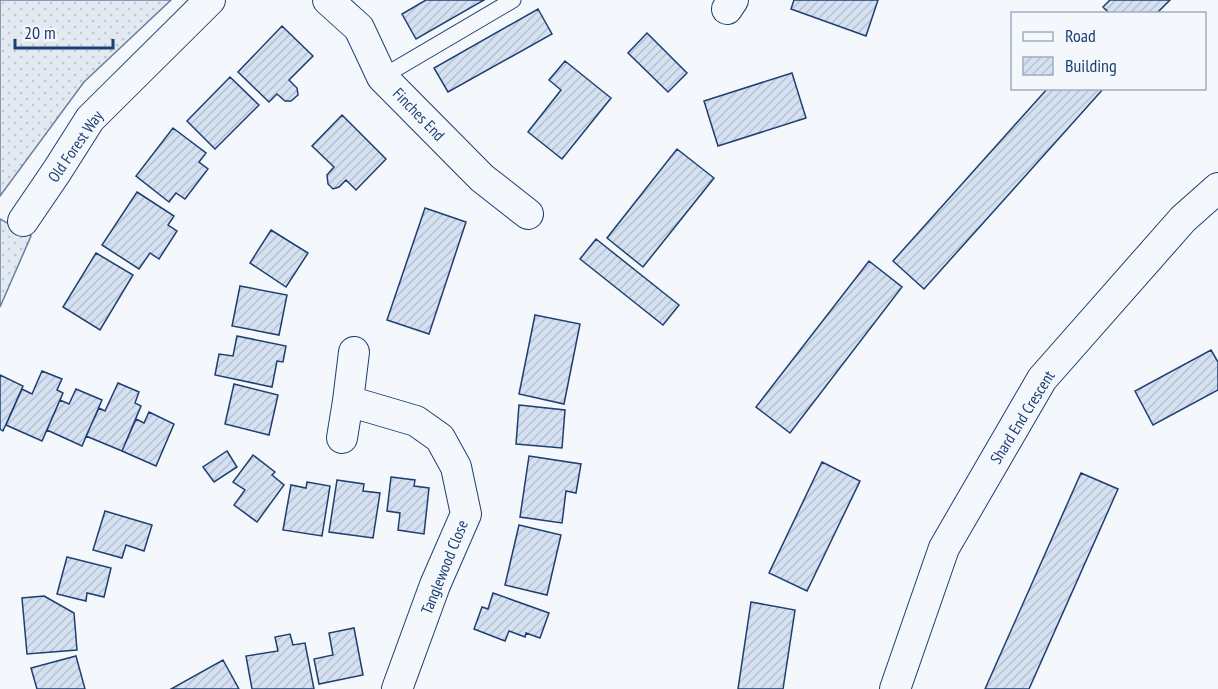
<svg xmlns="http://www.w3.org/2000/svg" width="1218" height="689" viewBox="0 0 1218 689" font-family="'PT Sans Narrow',sans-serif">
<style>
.grass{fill:url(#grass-dots);stroke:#687fa3;stroke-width:1.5}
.building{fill:url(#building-hatch);stroke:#1d3f73;stroke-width:1.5}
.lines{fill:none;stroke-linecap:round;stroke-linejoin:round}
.lane-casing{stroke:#1d3f73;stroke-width:17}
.street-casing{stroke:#1d3f73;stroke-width:32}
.lane{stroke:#f4f7fb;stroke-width:15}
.street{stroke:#f4f7fb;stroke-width:30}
.labels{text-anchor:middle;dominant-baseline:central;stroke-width:4.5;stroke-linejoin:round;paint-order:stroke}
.street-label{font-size:16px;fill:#1d3f73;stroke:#f4f7fb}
</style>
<defs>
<pattern id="grass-dots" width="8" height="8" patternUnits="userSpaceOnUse" patternTransform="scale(1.5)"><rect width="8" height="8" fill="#e3e9f0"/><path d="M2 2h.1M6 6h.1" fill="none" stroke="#c2c9d1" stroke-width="1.8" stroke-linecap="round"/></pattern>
<pattern id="building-hatch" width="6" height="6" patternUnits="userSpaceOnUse" patternTransform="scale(1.5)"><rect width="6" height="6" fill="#d5e0f0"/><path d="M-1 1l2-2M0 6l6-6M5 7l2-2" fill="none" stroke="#b6c1d1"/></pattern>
</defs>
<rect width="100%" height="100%" fill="#f4f7fb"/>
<path class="grass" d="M0,0H171L84,82L0,196Z
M0,219L31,236L0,307Z"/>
<path class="building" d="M426,0H484L416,39L402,14Z
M794,0H878L866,36L791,9Z
M1110,0H1170L1156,14H1110L1103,7Z
M538,9L552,34L448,92L434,68Z
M282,26L313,56L289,80L297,88L298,95L291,101H285L277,94L269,102L238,72Z
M647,33L687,73L668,92L628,53Z
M565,61L611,98L562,159L528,132L561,90L549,80Z
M792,73L806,118L718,146L704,101Z
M230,77L259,105L215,149L187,121Z
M1048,88H1104L924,289L893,261Z
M342,115L386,159L356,190L346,180L339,187L333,189L328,184L327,175L334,167L312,146Z
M173,128L206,153L199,162L208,169L185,199L176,193L169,202L136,176Z
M677,149L714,178L643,267L607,238Z
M137,192L174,216L168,225L177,231L159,259L150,253L139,269L102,245Z
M425,208L466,222L429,334L387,320Z
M271,230L308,253L286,287L250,263Z
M596,239L679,305L663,325L580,259Z
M96,253L133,275L100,330L63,307Z
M869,261L902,287L790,433L756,407Z
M240,286L287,295L279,335L232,326Z
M535,315L580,324L564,404L519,394Z
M237,336L286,346L283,362L277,361L272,387L215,375L219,354L233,356Z
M1211,350L1218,362V390L1153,425L1135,391Z
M42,371L62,379L57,390L63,393L42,441L6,425L22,389L32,394Z
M0,375L23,386L3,431L0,429Z
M118,383L139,392L135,403L141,406L122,451L86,436L99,408L105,411Z
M234,384L278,395L269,435L225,424Z
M76,389L102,400L82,446L47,430L60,400L69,404Z
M519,405L565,410L562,448L516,444Z
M149,412L174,424L156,466L122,451L136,419L144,423Z
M227,451L237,467L214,482L203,467Z
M253,455L275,472L272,475L284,485L257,522L234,505L245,490L233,482Z
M529,456L581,464L576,493L566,491L562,523L520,517Z
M822,462L860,481L807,591L769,573Z
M1081,473L1118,489L1029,689H985Z
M391,477L415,480L414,486L429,488L424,534L398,530L400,513L387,511Z
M337,480L364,484L363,491L380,493L373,538L329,532Z
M307,482L330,486L322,536L283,530L291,485L306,488Z
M105,511L152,525L144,551L126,545L122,558L93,550Z
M519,525L561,535L547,595L505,585Z
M67,557L111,568L104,597L87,593L86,601L57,594Z
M493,593L549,613L540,638L526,633L525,637L509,631L505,641L474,629L482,607L488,609Z
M44,596L74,613L77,650L27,654L22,598Z
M751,602L795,610L783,689H738Z
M354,628L363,675L319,684L314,659L333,655L329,633Z
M290,634L293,645L305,643L314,689H252L246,656L278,651L275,637Z
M76,656L85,689H37L31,668Z
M223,660L239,689H171Z"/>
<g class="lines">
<defs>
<path id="lane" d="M382,77L513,0"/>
<path id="street" d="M328,0L359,28L382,77L482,178L528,214
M727,9L733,0
M23,221L57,171L90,119L210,0
M348,401L416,421L440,438L456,467L466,514L435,585L397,689
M342,438L348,401L354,352
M895,689L944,548L1042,379L1183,219L1218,188"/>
</defs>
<use href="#lane" class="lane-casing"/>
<use href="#street" class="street-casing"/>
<use href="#lane" class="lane"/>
<use href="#street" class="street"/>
</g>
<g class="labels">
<g class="street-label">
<text transform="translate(419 114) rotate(46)">Finches End</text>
<text transform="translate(75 146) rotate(-55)">Old Forest Way</text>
<text transform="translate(1022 417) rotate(-58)">Shard End Crescent</text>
<text transform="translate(444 567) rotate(-68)">Tanglewood Close</text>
</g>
</g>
<rect x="1011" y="12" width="195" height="78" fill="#f4f7fb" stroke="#9eadc5" stroke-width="1.5"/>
<rect x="1023" y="32" width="30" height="9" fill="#f4f7fb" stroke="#9eadc5" stroke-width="1.5"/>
<text x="1065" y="42" font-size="18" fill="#1d3f73">Road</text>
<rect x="1023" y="57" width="30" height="18" fill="url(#building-hatch)" stroke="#9eadc5" stroke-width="1.5"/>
<text x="1065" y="72" font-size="18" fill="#1d3f73">Building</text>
<path d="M15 39v9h98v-9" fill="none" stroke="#1d3f73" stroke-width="3"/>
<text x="24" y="39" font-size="18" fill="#1d3f73" stroke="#f4f7fb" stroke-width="4.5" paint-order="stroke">20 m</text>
</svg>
